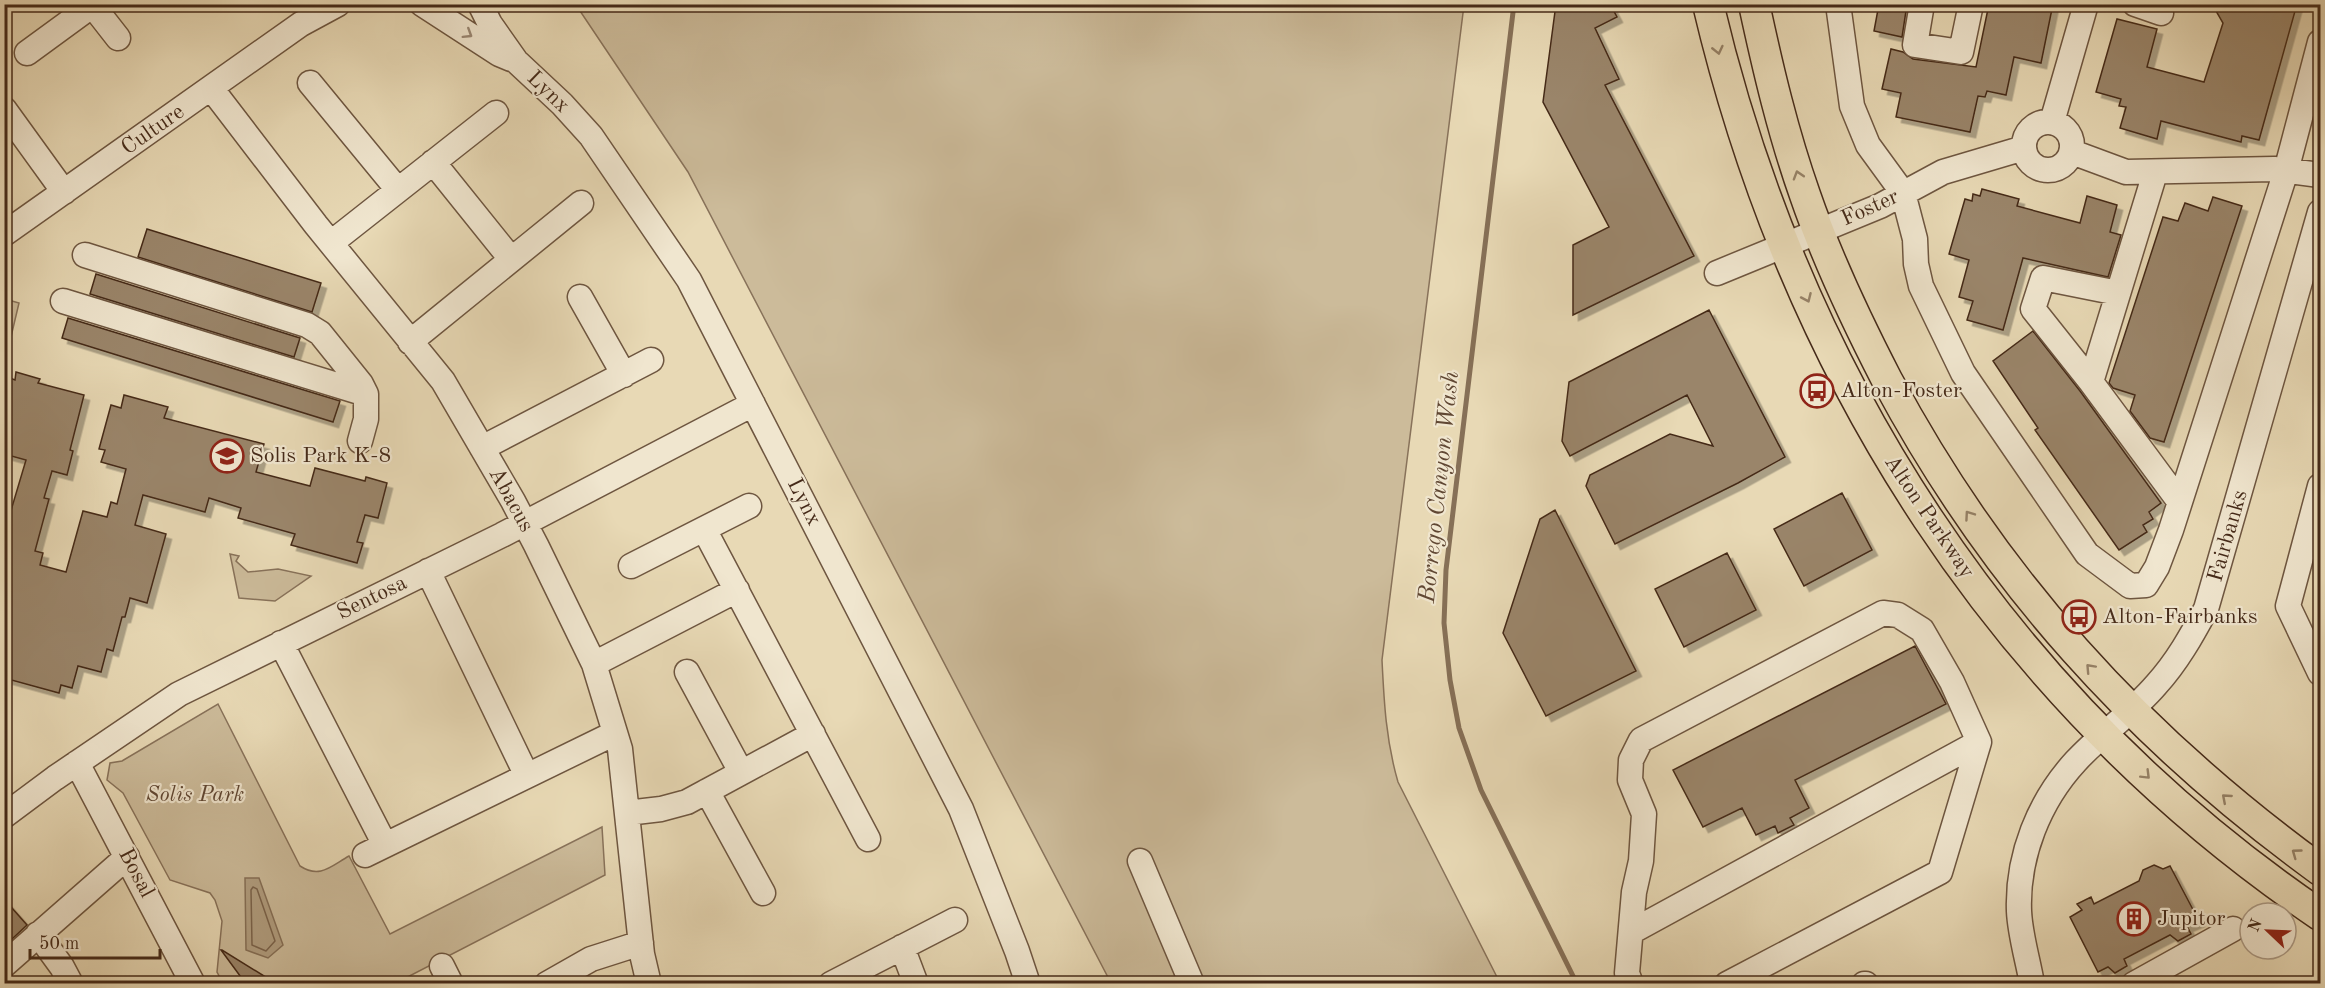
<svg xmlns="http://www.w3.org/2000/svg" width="2325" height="988" viewBox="0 0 2325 988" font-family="'Old Standard TT',serif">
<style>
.green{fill:#ccbb9a;stroke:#88725a;stroke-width:1.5}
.water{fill:#b19e80;stroke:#867057;stroke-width:1.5}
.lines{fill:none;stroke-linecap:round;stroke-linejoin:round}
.shore{stroke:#7b644c;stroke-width:1.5}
.stream{stroke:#867057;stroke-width:5}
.building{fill:#9a856a;stroke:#452a19;stroke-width:1.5;filter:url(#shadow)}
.minor-casing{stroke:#6e5640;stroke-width:27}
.major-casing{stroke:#452a19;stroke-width:33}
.minor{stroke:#f0e6cf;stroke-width:24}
.major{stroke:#e8d9b5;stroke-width:30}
.oneway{stroke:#9a8874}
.oneway2{stroke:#968267}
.labels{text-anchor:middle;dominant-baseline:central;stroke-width:4.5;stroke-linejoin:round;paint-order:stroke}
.street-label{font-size:22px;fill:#452a19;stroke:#f0e6cf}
.poi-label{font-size:22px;fill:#452a19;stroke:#f0e6cf;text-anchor:start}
.park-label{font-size:22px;font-style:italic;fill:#604733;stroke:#f0e6cf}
.water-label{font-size:24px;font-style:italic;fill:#604733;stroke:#f0e6cf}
</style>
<defs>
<filter id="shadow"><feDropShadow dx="5.5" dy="5.5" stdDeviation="0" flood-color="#0004"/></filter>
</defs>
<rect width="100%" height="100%" fill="#e8d9b5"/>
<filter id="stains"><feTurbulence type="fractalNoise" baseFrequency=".00333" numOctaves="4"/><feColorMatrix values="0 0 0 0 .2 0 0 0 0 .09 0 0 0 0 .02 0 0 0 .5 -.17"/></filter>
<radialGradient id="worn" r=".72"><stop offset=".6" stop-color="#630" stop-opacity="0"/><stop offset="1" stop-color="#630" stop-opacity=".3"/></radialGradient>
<path class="green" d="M576,5H1464L1382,660C1384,702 1386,741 1398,782L1500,983H1111L688,172Z
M5,299L19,303L5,362L4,299Z
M230,554L239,556L236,561L248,572L278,569L311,576L275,601L239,598Z
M218,704L300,866C320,879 331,866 349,856L390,934L602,827L605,875L396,983H223L217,972L222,921L215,900L210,893L170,880L123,793L107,780L110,763L122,761Z"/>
<path class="water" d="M245,878H259L283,945L268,958L246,950Z"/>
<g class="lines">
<path class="shore" d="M253,887L257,889L275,941L266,951L252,945L251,890Z"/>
<path class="stream" d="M1514,4L1446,570L1444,623L1450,680L1459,728L1481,790L1577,984"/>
</g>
<path class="building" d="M1556,4H1610L1617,17L1595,28L1619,79L1605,85L1694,256L1573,315V245L1609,227L1543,102Z
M1879,4H1907L1902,37L1874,31Z
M1989,4H2053L2041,63L2014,57L2006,95L1987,91L1985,97L1978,96L1970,132L1896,117L1901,93L1882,89L1891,49L1903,52L1913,59L1976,67Z
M2212,4H2297L2259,140L2242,136L2241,142L2161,121L2157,139L2120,128L2126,107L2119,106L2121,99L2096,92L2117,19L2157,29L2147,67L2204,82L2223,23Z
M1982,189L2019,199L2017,206L2080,223L2087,196L2117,205L2110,232L2121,235L2108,277L2023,258L2003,330L1967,320L1973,301L1959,297L1969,260L1949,254L1965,199L1972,201L1973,194L1980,196Z
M2213,197L2242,206L2164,442L2150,438L2130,411L2135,395L2113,388L2109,383L2163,217L2178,221L2185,203L2208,211Z
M147,229L321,283L312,312L138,257Z
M96,274L300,338L294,357L90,294Z
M1709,310L1785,457L1738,483L1615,544L1586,486L1590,475L1670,434L1713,446L1687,395L1570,456L1562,441L1569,382Z
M68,318L340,401L333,422L62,338Z
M2033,331L2080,391L2161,503L2149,512L2153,519L2143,525L2147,532L2119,550L2035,430L2038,428L1993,361Z
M16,372L40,379L38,383L84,395L70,450L73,451L67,475L52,471L44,498L49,499L35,551L43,553L40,565L66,572L83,511L107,517L111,502L117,504L126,469L101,462L105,450L99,449L111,405L121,408L124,395L168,407L164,418L264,444L256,472L310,486L315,468L365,481L366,477L387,483L378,518L365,515L357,542L363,543L357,563L291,545L295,534L238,518L241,508L209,498L205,512L143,495L135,525L166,534L147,603L130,598L125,617H122L113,651L107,649L101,672L78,666L72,688L61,685L59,693L4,678V534L26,460L4,454V398L10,378L15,380Z
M1842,493L1872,550L1804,586L1774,529Z
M1555,510L1636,671L1546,716L1503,633L1540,519Z
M1727,553L1756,610L1684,647L1655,589Z
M1915,646L1946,704L1795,780L1809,808L1790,818L1794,825L1778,833L1775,826L1756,835L1742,808L1703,827L1673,770Z
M2154,865L2163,869L2170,866L2199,921L2187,926L2191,934L2178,941L2170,935L2124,959L2127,966L2115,973L2108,967L2098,972L2070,917L2082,910L2077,904L2091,897L2094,904L2139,881L2143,870Z
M4,899L27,925L12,939L4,930Z
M221,950H222L277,984H246Z"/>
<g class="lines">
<defs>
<path id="minor" d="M422,4L499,54L511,59
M480,4L490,24L516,61L562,104L591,136L689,280L961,809L1017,951L1028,984
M1838,4L1852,106L1868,145L1903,193L1915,239L1916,264L1921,286L1963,373L2087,554L2130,586L2146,585L2157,567L2171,530L2286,171L2320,42
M1922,4L1915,45L1961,52L1971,4
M2135,4L2161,13
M93,6L118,38
M27,53L94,4
M310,83L398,190
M211,88L316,225L443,381L513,501L536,545L594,664L620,749L642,954L649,984
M4,109L64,192
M2024 146a24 24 0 1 1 48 0a24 24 0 1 1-48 0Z
M2052,122L2086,4
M2072,152L2126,172L2274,169L2320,175
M433,162L511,259
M2155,173L2091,382L2179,501
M4,234L301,24L338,4
M331,243L496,113
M85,255L307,325L320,333L361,384L366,394V419L360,441
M1717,273L1880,206L1943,172L2024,148
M580,297L624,375
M63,301L366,394
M410,342L581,203
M2091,382L2033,309L2043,278L2118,293
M482,448L651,360
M2320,486L2288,606L2320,673
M704,529L868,839
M631,566L749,506
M428,571L526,774
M281,643L385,845
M594,664L737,590
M687,672L741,772
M77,763L193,984
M707,791L763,893
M627,813L661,809L687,802L813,734
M4,816L55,778L179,694L502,535L753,404
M365,855L615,733
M1140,861L1192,984
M1631,932L1979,742
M38,934L62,967L71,984
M902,947L916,984
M4,965L127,857
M442,966L451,984
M547,984L591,959L641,943
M831,984L955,920
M1631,984L1627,973L1634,892L1641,861L1644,814L1630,780L1631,760L1641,740L1883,613L1898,615L1922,630L1952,682L1979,742L1940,872L1727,984
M1864,984H1866
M2032,984C2028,960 2020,935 2019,911C2017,856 2039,801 2076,761C2101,734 2132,713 2156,685C2177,662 2192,635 2206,609L2320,212
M2134,984L2233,929"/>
<path id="major" d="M1708,4C1796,377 2002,699 2320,915
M1754,4C1768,69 1783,133 1805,195C1827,259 1856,320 1887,380C1994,580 2137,737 2320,870"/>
</defs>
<use href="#minor" class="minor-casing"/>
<use href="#major" class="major-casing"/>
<use href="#minor" class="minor"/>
<use href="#major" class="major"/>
</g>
<defs><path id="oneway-chevron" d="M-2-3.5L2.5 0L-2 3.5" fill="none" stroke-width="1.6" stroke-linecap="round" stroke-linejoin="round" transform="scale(1.5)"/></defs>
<use class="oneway" href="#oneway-chevron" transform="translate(468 34) rotate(32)"/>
<g class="oneway2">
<use href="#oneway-chevron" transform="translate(1718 50) rotate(77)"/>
<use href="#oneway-chevron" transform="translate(1798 175) rotate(-107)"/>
<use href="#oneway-chevron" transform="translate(1807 298) rotate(66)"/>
<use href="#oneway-chevron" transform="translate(1969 515) rotate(-125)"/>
<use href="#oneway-chevron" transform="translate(2090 668) rotate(-133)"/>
<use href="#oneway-chevron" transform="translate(2146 775) rotate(45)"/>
<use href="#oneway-chevron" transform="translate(2226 798) rotate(-139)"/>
<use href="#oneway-chevron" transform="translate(2296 853) rotate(-144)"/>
</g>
<defs>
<symbol id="bus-ring" viewBox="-11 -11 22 22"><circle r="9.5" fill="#f0e6cf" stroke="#8f2418" stroke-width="1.5"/><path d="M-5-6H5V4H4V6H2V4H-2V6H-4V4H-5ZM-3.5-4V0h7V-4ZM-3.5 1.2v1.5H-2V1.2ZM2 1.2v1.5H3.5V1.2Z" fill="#8f2418"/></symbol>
<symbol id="school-ring" viewBox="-11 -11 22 22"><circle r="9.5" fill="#f0e6cf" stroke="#8f2418" stroke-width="1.5"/><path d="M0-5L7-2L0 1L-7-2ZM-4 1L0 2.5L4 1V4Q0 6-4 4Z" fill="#8f2418"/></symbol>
<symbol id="building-ring" viewBox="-11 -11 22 22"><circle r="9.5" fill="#f0e6cf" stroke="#8f2418" stroke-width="1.5"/><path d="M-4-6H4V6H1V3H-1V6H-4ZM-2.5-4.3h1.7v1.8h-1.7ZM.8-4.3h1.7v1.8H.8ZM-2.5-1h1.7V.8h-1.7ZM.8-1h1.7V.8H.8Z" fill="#8f2418"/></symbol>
</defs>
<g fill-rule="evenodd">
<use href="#bus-ring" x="1798" y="372" width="38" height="38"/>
<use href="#school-ring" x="208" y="437" width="38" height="38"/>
<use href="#bus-ring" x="2060" y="598" width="38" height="38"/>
<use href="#building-ring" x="2115" y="900" width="38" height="38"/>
</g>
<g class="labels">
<g class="street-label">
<text transform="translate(548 92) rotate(44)">Lynx</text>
<text transform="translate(153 130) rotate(-35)">Culture</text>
<text transform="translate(1870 208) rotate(-24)">Foster</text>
<text transform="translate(511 500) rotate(61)">Abacus</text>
<text transform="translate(804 502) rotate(63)">Lynx</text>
<text transform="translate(1929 517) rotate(56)">Alton Parkway</text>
<text transform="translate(2228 536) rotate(-74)">Fairbanks</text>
<text transform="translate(372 598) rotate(-26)">Sentosa</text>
<text transform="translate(136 873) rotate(62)">Bosal</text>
</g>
<g class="poi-label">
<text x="1840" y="391">Alton-Foster</text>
<text x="250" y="456">Solis Park K-8</text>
<text x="2102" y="617">Alton-Fairbanks</text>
<text x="2157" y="919">Jupitor</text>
</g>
<g class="park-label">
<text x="195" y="795">Solis Park</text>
</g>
<g class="water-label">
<text transform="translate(1440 487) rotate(-84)">Borrego Canyon Wash</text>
</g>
</g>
<rect width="2325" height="988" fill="none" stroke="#e8d9b5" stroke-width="24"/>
<rect x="6" y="6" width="2313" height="976" fill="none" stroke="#452a19" stroke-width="3"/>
<rect x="12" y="12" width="2301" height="964" fill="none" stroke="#452a19" stroke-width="1.5"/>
<g transform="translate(2268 931) rotate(293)"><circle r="28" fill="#f0e6cf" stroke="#ac9b86" stroke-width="1.5"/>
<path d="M0-4.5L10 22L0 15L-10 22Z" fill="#8f2418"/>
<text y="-9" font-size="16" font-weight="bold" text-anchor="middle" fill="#452a19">N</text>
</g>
<path d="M30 949v9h130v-9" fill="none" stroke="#452a19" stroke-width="3"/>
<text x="39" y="949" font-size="18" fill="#452a19" stroke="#f0e6cf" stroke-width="4.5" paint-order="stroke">50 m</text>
<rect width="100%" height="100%" filter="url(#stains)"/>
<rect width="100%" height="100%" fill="url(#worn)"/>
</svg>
